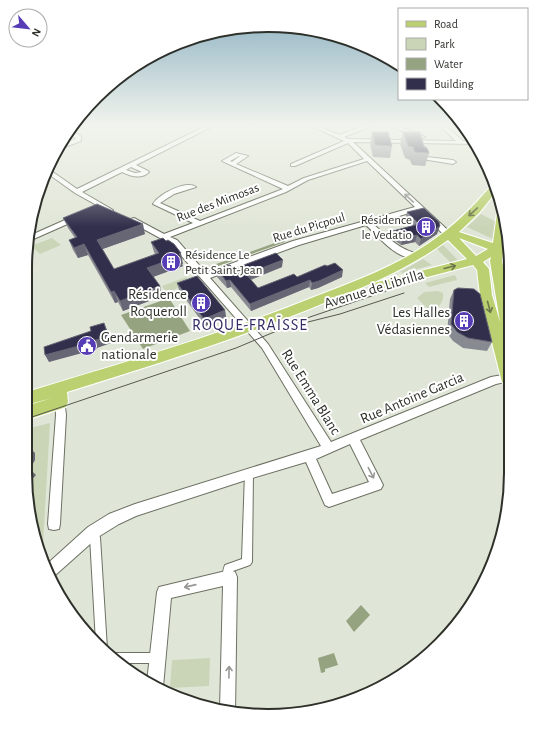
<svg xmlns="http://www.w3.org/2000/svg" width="536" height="741" viewBox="0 0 536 741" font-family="'Alegreya Sans',sans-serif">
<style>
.green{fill:#cad5b8}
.water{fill:#96a381}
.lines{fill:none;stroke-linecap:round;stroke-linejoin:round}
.stream{stroke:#96a381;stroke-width:2.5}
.pedestrian-casing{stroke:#6c7163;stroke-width:2}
.minor-casing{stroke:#6c7163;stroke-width:2}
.tertiary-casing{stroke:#6c7163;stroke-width:2}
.primary-casing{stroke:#fff;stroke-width:2}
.pedestrian{fill:#fff;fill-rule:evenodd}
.minor{fill:#fff;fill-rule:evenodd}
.tertiary{fill:#fff;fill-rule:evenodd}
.primary{fill:#bbd171;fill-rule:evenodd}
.tram{stroke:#555850;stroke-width:1}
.wall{fill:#888a91}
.shaded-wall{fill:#666675}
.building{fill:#312f4b;stroke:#666675}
.oneway{stroke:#969894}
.oneway2{stroke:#6d784a}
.labels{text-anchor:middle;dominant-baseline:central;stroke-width:4;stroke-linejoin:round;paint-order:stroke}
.far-street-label{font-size:13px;fill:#2e302a;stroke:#fff}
.far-poi-label{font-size:13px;fill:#2e302a;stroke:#fff;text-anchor:end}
.street-label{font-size:15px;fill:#2e302a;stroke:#fff}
.poi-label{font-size:15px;fill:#2e302a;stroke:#fff;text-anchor:end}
.neighbourhood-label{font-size:16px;letter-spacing:1px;fill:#342b66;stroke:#fff}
.rim{fill:none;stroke:#2e302a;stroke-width:2}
</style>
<rect width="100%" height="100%" fill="#e0e6d7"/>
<path class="green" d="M481,214L496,222L493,239L467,227Z
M52,238L61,245L40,254L31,246Z
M442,244L458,260L450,262L436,248Z
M423,259L432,265L403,273L400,272Z
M455,275L457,280L429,287L425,283Z
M186,277L190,282L167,293L162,286Z
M438,291L443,293V299L436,312H431L417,298L424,292Z
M50,423L43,544L38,546L33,536L25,473L26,429Z
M210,658L209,686L170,688L172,660Z"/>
<path class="water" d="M169,298L190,331L143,349L121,315Z
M361,605L370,615L354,632L346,621Z
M334,653L338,665L325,669V672L321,673L318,658Z"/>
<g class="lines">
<path class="stream" d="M206,269L284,241"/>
<defs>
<path id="pedestrian" d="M249,469L252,470L253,473L252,562L250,565L233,571V577L231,580L228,582L225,580C222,575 223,570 225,565L242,559L245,473L246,470Z
M95,532L98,534L100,537L107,649L105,653L96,643L90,537L92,534Z
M111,653H157L161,654L162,658L161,662L157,663H119L107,655Z"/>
<path id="minor" d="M210,124H217L136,165L148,171L149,172C141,180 131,176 122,172L82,192L113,210V212H109L75,193L47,173L50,170L77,189ZM131,167L142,172L135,173L126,170Z
M307,124H313L339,135L369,124H376L344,137L348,139L456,141L438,124H444L463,141H473L475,144L353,142L452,234L448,236H445L419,210L373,224C388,237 399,250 419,254V258C398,262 380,238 366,225L299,245L210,278L268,344L331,442L491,377L508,374L510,375V381L496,384L360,440L381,481L383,485L381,489L329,507L325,505L306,462L249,479L136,516L119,524L98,537L52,578L46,565L88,527L109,514L135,504L321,446L262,348L171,244L127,220L134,218L164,234L193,223L153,204C159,194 186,180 196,187L174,194L160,203L200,221L283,189L222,161L236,153L248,156L236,164L288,186L304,178L364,159L348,143L295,166H291V164L344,141ZM239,156H240L232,162L230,161ZM367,161L415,207L293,241L206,273L177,240L170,237L286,192L308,180ZM350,444L369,482L332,494L316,459Z
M386,124H393L425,137L420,138Z
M71,130L81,136V141L65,147L58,146L60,143L76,139L69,133Z
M420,146L425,147L427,157L453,160L456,162L453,164L422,159Z
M74,216L81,218L29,241V236Z
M60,398L64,399L66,415L60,524L59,529L54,530L49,529L48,524L56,415L55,402L56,399Z
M230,570L235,572L237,577L235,714L220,709L223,586L171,598L163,687L161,691L147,682L157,592L159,587Z"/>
<path id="tertiary" d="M509,257V264L500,269H494L492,267L494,265Z"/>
<path id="primary" d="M493,185L496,192L479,213L459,232L493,243L497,213L501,210L506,226L502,261L509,298L510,343L506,342L510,354V388L505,386L502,382L480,295L477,270L473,265L378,290L374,289L372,286L374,283L467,259L448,240C410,268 367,286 324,303C240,338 154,365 67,392L68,402L66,407L26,420V406L52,398L26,405L27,392C122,363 220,335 314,297C353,282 394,267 429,243C453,227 472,208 491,186ZM459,238L488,249L476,256ZM491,257L490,261L500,322L492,295L489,269L483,262Z"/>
</defs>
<use href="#pedestrian" class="pedestrian-casing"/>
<use href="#minor" class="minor-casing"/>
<use href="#tertiary" class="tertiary-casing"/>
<use href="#primary" class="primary-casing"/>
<use href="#pedestrian" class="pedestrian"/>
<use href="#minor" class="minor"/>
<use href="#tertiary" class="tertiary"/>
<use href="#primary" class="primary"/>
<path class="tram" d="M308,322L340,314L404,293
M26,419L236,348L310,317L398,287"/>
</g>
<path class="wall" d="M372,132L392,146L390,158L373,157L370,144Z
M403,132L424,147L429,153L425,166L412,165L410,160L405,158L400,144Z
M407,212L437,234L419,246L415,242L401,245L391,238L393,231L411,226L405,219Z
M63,218L145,234L102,249L114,269L155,254L154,252L151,242L183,264H182L183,266L153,277L160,286L162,296L123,311L118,302L115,303L88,255L78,258L73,250L69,240L75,238L68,228Z
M282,267L251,280L258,288L297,277H342L318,288L311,290L309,287L251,311L231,287L227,288L217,277V269Z
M177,283L225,310L226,318L205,326L179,290Z
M454,290L492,342L487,351L463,348L453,341L447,333L450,299Z"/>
<path class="shaded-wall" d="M143,224L145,234L100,250L97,240Z
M440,226L437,234L419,246L421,239Z
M417,235L415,242L401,245L403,238Z
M84,244L88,255L78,258L74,248Z
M181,253L183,264H182L183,266L150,278L147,268Z
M283,260L282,267L246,281V274Z
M343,270L342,277L318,288L311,290L312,283Z
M230,280L231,287L227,288L226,281Z
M310,280L309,287L251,311L250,304Z
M160,286L162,296L123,311L120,301Z
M114,291L118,302L115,303L111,292Z
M225,310L226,318L205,326L204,319Z
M104,323L107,330L111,343L97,348V349L49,362L45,355L93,341Z
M27,445L35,453V460L30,469L36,475L27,485L25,473V456Z"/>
<path class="building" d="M372,132H388L392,146L375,145Z
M403,132H420L424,147L427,148L429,153L415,152L413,147L408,146Z
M97,204L143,224L97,240L114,269L159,253L151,242L163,238L166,241L168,240L174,244L181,253L179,254L181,256L147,268L160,286L120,301L114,291L111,292L84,244L74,248L69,240L77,237L63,218Z
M424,208L439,222L440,226L421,239L417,235L403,238L393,231L419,224L407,212Z
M276,253L283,260L246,274L258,288L294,274L297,277L325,265L327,266L335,263L343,270L319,281L312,283L310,280L250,304L230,280L226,281L217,269L230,265L233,269Z
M197,276L225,310L204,319L177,283Z
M458,288L474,289L480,294L492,342L468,338L457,332L451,324L454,290Z
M104,323L108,336L93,341L94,342L45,355L44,347L91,331L90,327Z
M26,443L27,445L28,452L25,456Z
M25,465L28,468L25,471Z"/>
<defs><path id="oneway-shaft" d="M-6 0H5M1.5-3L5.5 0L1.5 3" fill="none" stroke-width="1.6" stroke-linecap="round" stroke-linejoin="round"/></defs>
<g class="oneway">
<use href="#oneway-shaft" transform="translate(409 198) rotate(-137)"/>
<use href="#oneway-shaft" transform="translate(371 473) rotate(63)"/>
<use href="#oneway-shaft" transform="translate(190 586) rotate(167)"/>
<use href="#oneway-shaft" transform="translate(229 672) rotate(-89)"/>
</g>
<g class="oneway2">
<use href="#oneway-shaft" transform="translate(473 212) rotate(137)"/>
<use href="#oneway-shaft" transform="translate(450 267) rotate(-14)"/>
<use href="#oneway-shaft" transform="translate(489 307) rotate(75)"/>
</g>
<linearGradient id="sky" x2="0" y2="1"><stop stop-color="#87adbf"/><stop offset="0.55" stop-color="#f1f4ed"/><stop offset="1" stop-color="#f1f4ed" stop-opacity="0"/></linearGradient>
<rect width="536" height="227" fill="url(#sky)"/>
<defs>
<symbol id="building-disc" viewBox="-11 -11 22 22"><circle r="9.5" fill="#563db5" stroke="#fff"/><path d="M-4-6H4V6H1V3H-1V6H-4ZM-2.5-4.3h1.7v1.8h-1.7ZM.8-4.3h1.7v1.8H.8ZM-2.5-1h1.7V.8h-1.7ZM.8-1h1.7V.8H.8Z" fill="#fff"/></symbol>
<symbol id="civic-disc" viewBox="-11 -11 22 22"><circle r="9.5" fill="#563db5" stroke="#fff"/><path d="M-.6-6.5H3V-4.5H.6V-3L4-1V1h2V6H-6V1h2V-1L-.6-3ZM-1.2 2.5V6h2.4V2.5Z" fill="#fff"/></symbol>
</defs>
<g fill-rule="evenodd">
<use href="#building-disc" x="415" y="216" width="22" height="22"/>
<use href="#building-disc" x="160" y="251" width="22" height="22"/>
<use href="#building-disc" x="190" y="292" width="22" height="22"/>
<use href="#building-disc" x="453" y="310" width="22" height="22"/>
<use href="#civic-disc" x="76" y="335" width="22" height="22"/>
</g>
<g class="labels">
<g class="far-street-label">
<text transform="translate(218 203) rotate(-21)">Rue des Mimosas</text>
<text transform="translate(309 228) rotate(-17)">Rue du Picpoul</text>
</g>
<g class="far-poi-label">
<text x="412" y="220">Résidence<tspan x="412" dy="15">le Vedatio</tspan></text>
<text x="185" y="255" text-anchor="start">Résidence Le<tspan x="185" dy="15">Petit Saint-Jean</tspan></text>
</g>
<g class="street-label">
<text transform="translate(374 289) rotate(-17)">Avenue de Librilla</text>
<text transform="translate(311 392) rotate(58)">Rue Emma Blanc</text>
<text transform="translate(412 398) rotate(-23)">Rue Antoine Garcia</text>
</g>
<g class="poi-label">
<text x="187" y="294">Résidence<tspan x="187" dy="17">Roqueroll</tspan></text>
<text x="450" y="312">Les Halles<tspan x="450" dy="17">Védasiennes</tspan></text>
<text x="101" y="337" text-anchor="start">Gendarmerie<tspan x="101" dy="17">nationale</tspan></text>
</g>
<g class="neighbourhood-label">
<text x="250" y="325">ROQUE-FRAÏSSE</text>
</g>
</g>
<path d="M0 0H536V741H0ZM268 32H268A236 236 0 0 1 504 268V473A236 236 0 0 1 268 709H268A236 236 0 0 1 32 473V268A236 236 0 0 1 268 32Z" fill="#fff" fill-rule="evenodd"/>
<path class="rim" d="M268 32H268A236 236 0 0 1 504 268V473A236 236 0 0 1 268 709H268A236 236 0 0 1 32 473V268A236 236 0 0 1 268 32Z"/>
<rect x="398" y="8" width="130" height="92" fill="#ffffff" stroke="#abacaa"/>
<rect x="406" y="21" width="20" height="6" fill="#bbd171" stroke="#abacaa"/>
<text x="434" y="28" font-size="12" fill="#2e302a">Road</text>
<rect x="406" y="38" width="20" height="12" fill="#cad5b8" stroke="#abacaa"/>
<text x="434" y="48" font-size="12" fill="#2e302a">Park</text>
<rect x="406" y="58" width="20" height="12" fill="#96a381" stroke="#abacaa"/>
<text x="434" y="68" font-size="12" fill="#2e302a">Water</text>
<rect x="406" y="78" width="20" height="12" fill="#312f4b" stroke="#abacaa"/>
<text x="434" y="88" font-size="12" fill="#2e302a">Building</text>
<g transform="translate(28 28) rotate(118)"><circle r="19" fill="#ffffff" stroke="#abacaa"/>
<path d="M0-3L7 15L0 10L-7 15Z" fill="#563db5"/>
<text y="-6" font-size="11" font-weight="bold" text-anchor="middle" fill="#2e302a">N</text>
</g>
</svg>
